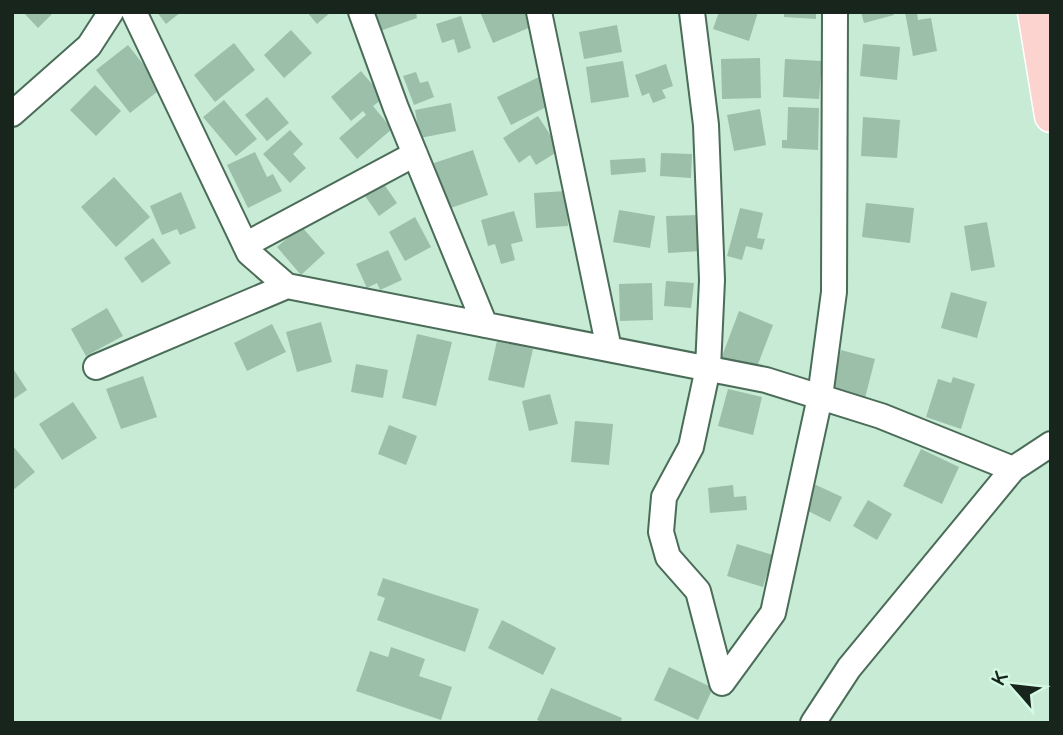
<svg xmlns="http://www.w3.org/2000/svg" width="1063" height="735" viewBox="0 0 1063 735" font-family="'Varela Round',sans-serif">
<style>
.building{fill:#9cbfa9}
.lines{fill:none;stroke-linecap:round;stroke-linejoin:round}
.minor-casing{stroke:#4b6c58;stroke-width:28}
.major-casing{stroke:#fff;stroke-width:35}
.minor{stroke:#fff;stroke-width:24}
.major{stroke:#fcd3ce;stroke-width:32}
</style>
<rect width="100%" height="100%" fill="#c7ebd5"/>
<path class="building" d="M23,12H54L38,28Z
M157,12H181L166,24Z
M307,12H331L317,24Z
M370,12H416L417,18L377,32Z
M485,12H527L533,26L493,43L481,14Z
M719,12H758L749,41L713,29Z
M784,12H816V19L784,17Z
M861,12H893L894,15L864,23Z
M905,12H917L918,20L931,18L937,51L913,56Z
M461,16L471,48L458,53L454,39L442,43L436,24Z
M617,25L622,52L584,59L579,32Z
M291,30L312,53L284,78L264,55Z
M234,43L255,70L215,102L194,75Z
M863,44L900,47L897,80L860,76Z
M128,45L162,88L130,113L96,70Z
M760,58L761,98L722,99L721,59Z
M785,59L822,61L819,99L783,97Z
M623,61L629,97L591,103L586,67Z
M666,64L673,86L662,90L666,98L653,103L649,93L642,96L635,75Z
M361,71L384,98L373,106L392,129L357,159L339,138L366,115L363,111L351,121L331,97Z
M416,72L420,83L428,81L434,97L414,105L403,76Z
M539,77L552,104L511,125L497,97Z
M95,85L121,111L96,136L70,110Z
M267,97L289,123L267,141L245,115Z
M224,100L257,139L236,156L203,117Z
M451,103L456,131L420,138L415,110Z
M788,107L819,108L818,150L782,148V140H787Z
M760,109L766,145L734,151L727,115Z
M538,116L560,150L536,165L530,155L519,163L503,138Z
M863,117L900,120L897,158L861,156Z
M290,130L303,144L293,154L306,168L290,183L263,154Z
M473,150L488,195L448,209L434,163Z
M255,152L267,177L273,174L282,191L248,208L227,165Z
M661,153L692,154L691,178L660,176Z
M645,158L646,172L611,175L610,160Z
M114,177L150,217L116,247L81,207Z
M379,177L397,203L379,216L361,190Z
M566,191L568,226L536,228L534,193Z
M181,192L196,228L180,235L177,229L162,235L150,206Z
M866,203L914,208L910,243L862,237Z
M740,208L763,213L757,238L765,239L762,250L746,246L742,260L727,256Z
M619,210L655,216L650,248L613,242Z
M514,211L523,241L511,244L515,260L501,264L495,244L488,246L481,220Z
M700,215L701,251L668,253L666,216Z
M415,217L431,247L405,261L389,232Z
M987,222L995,267L971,271L964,226Z
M301,226L325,253L301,275L277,247Z
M153,238L171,263L142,283L124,258Z
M388,250L402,280L380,290L377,283L367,288L356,264Z
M666,281L694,283L691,308L664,306Z
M652,283L653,320L620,321L619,284Z
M951,292L987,302L977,338L941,328Z
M107,308L123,336L86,356L71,329Z
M739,311L773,325L755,372L721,359Z
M321,322L332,362L297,372L286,332Z
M272,324L286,352L247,371L234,343Z
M417,334L452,342L436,406L402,398Z
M497,341L533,349L524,388L488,380Z
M841,350L875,359L864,402L830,393Z
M356,364L388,370L383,398L351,392Z
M12,367L27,390L12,400Z
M143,376L157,417L121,429L106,389Z
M953,377L975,384L961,429L926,417L938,379L951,383Z
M728,389L762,397L753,435L718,426Z
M550,394L558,424L529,431L522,401Z
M73,402L97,438L62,460L39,424Z
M575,421L613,424L609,465L571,462Z
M389,425L417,436L406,465L378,454Z
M12,445L35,472L12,491Z
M921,449L959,467L942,504L903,486Z
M814,484L842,497L830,522L802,508Z
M733,485L734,497L746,496L747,510L710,513L708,488Z
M868,500L892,514L877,540L853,526Z
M737,544L773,555L763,587L727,576Z
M383,578L479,609L465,652L377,620L385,598L377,595Z
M502,620L556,648L543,675L488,648Z
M391,647L425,659L419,676L452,687L441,720L356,691L370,651L388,657Z
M669,667L713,688L698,720L654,700Z
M551,688L622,718L620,723H544L537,720Z"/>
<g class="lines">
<defs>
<path id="minor" d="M134,12L249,253L287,286L766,380L881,416L1013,469
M361,12L396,108L485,325
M539,12L609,349
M692,12L706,125L712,280L708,368L691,447L664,497L661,532L668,557L698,591L722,683L773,613L820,397L834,292L835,12
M12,114L89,46L111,12
M245,245L415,154
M96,367L287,286
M813,723L849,668L1013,469L1051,444"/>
<path id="major" d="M1034,12L1051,116"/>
</defs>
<use href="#minor" class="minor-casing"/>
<use href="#major" class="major-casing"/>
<use href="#minor" class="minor"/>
<use href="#major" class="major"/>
</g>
<rect width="1063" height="735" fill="none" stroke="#18251d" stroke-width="28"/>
<g transform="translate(1014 686) rotate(298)" stroke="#d4f9e2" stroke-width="5" paint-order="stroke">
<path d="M0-5L12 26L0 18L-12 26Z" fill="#18251d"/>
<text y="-10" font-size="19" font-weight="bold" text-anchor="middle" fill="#18251d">K</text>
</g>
</svg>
